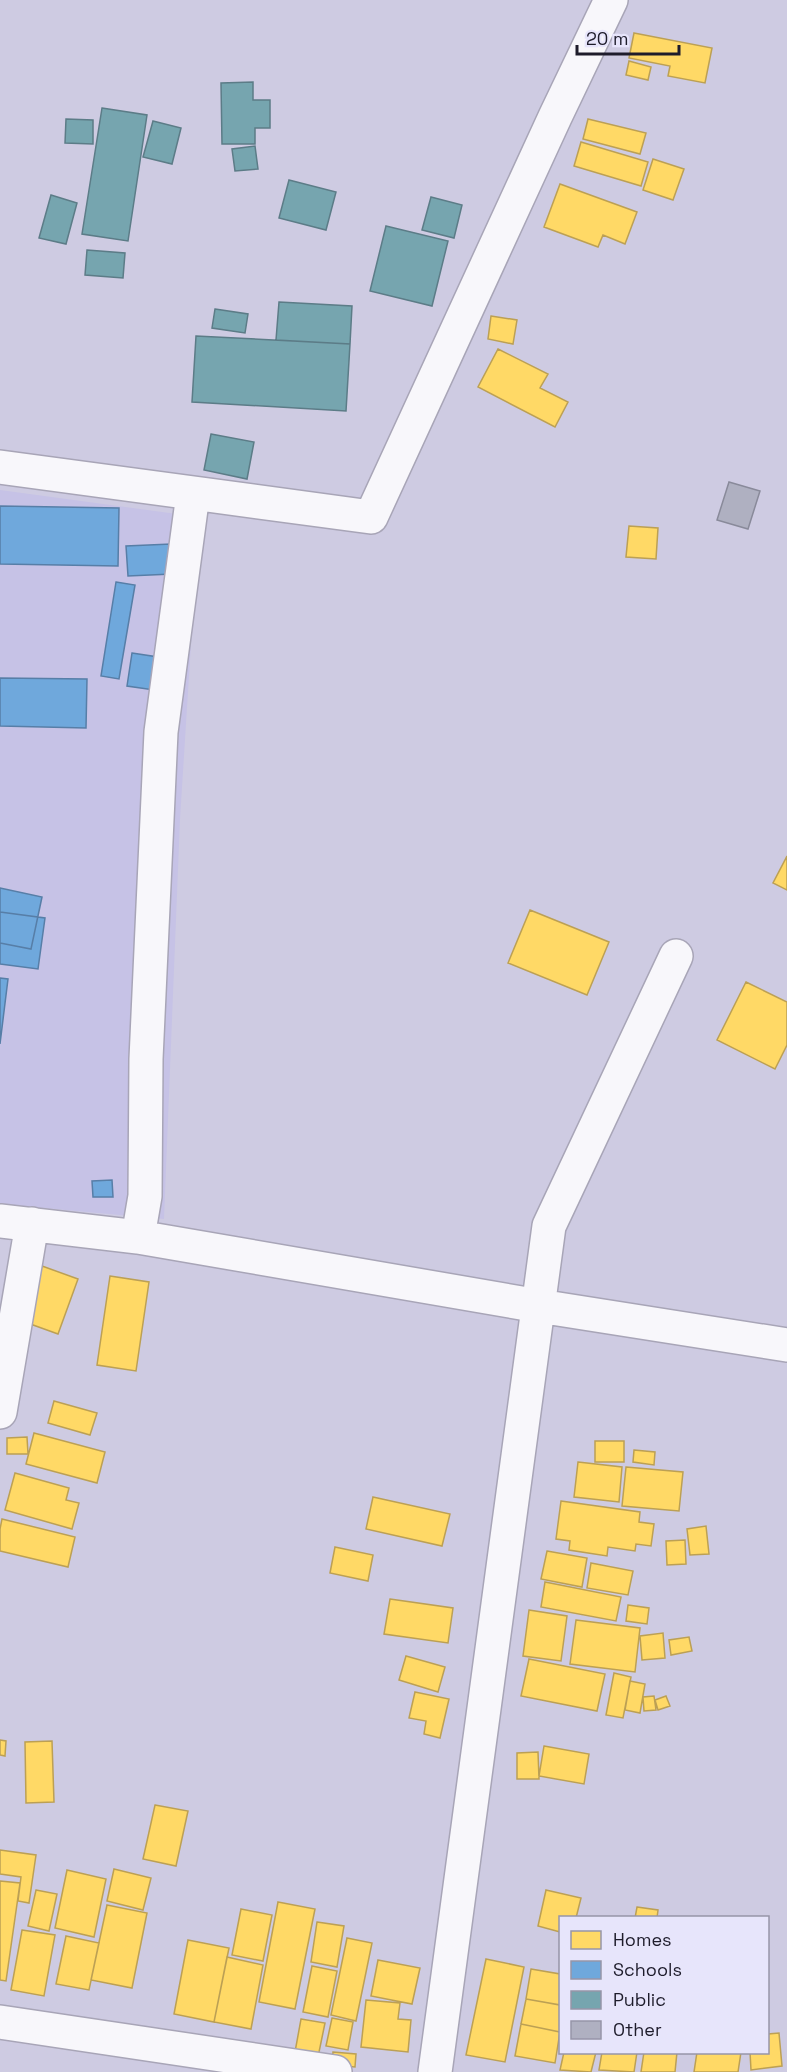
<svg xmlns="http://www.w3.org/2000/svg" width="787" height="2072" viewBox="0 0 787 2072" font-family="'Space Grotesk',sans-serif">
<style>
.built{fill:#c6c2e6}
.homes{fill:#ffd966;stroke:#bca054;stroke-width:1.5}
.schools{fill:#6fa8dc;stroke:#577ea7;stroke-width:1.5}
.public{fill:#76a5af;stroke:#5c7c87;stroke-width:1.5}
.building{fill:#afb0c1;stroke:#898a9a;stroke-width:1.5}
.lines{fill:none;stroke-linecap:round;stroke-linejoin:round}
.minor-casing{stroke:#a8a5b7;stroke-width:36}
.secondary-casing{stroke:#a8a5b7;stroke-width:36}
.minor{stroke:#f8f7fb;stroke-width:33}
.secondary{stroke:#f8f7fb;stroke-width:33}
</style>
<rect width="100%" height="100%" fill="#cecbe2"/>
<path class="built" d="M0,490L199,517L180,819L164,1219L0,1204Z"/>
<path class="homes" d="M634,33L712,48L705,83L668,76L670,66L629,58Z
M629,61L651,67L648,80L626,75Z
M588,119L646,133L640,154L583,139Z
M581,142L648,162L641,186L574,166Z
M653,159L684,169L673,200L643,190Z
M560,184L637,212L625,244L603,235L598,247L544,227Z
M491,316L517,320L513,344L488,339Z
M498,349L548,374L540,388L568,402L555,427L478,387Z
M629,526L658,528L656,559L626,557Z
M787,856V890L773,883Z
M530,910L609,942L587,995L508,963Z
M746,982L787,1002V1045L775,1069L717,1040Z
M42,1266L78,1279L58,1334L22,1321Z
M110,1276L149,1282L136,1371L97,1365Z
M54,1401L97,1413L90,1435L48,1423Z
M34,1433L105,1452L97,1483L26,1464Z
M27,1437L28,1454H7V1438Z
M595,1441H624V1462H595Z
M634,1450L655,1452L654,1465L633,1462Z
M578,1462L622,1467L619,1502L574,1497Z
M626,1467L683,1472L679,1511L622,1506Z
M15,1473L69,1488L66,1500L79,1503L72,1529L5,1510Z
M373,1497L450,1514L442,1546L366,1529Z
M561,1501L640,1512L639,1522L654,1524L651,1546L636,1544L635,1551L608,1547L607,1556L569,1550L570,1541L556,1539Z
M2,1519L75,1537L68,1567L0,1551V1529Z
M706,1526L709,1554L690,1555L687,1529Z
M685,1540L686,1564L667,1565L666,1541Z
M335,1547L373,1555L368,1581L330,1573Z
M547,1551L587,1558L582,1587L541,1579Z
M591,1563L633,1571L628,1595L587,1588Z
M545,1582L621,1597L616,1621L541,1607Z
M390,1599L453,1608L448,1643L384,1634Z
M628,1605L649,1608L647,1624L626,1621Z
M529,1610L567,1616L561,1661L523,1656Z
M576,1620L640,1628L635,1672L570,1664Z
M663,1633L665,1658L642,1660L640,1636Z
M689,1637L692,1651L671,1655L669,1640Z
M406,1656L445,1667L438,1692L399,1680Z
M529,1659L605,1674L597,1711L521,1696Z
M614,1673L631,1677L623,1718L606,1715Z
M630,1681L645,1684L640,1713L625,1710Z
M415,1692L449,1699L440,1738L424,1734L426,1721L409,1718Z
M654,1696L656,1710L644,1711L643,1697Z
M666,1696L670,1706L658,1710L655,1700Z
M0,1740L6,1741L5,1756L0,1755Z
M52,1741L54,1802L26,1803L25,1742Z
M544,1746L589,1754L584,1784L539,1776Z
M538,1752L539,1779H517V1753Z
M155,1805L188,1811L176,1866L143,1859Z
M0,1850L36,1855L29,1903L18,1901L21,1877L0,1874Z
M114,1869L151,1878L143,1910L107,1901Z
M67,1870L106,1879L94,1937L55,1928Z
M0,1881L20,1883L6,1981L0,1980Z
M36,1890L57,1894L49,1931L28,1926Z
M546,1890L581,1898L576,1918H560V1932L538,1926Z
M278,1902L315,1909L295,2009L259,2002Z
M107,1905L147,1913L132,1988L91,1980Z
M637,1907L658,1910L657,1918H635Z
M241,1909L272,1915L263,1961L232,1955Z
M317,1922L344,1926L337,1967L311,1962Z
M22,1930L55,1935L44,1996L11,1990Z
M66,1936L99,1943L89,1990L56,1984Z
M347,1938L372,1943L356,2021L331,2015Z
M188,1940L229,1948L214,2022L174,2014Z
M227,1957L263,1965L251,2029L214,2022Z
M486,1959L524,1967L505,2062L466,2055Z
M378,1960L420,1968L412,2004L371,1996Z
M312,1966L337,1971L328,2017L303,2012Z
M531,1969L560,1974V2005L526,1999Z
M526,1999L560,2005V2032L521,2024Z
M366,2000L400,2003L398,2019L411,2020L408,2052L361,2047Z
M332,2018L353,2022L348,2050L326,2046Z
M301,2019L325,2023L318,2057L295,2052Z
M521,2024L560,2032L555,2063L515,2056Z
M779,2033L782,2066L751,2070L750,2052H768V2034Z
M333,2052L356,2054L355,2067L332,2065Z
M564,2052H596L591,2072L560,2070Z
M602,2052H637L634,2072L599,2070Z
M644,2052H677L675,2072H641Z
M697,2052H741L738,2072H694Z"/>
<path class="schools" d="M0,506L119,508L118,566L0,564Z
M171,544L172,574L128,576L126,546Z
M116,582L135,585L119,679L101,676Z
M132,653L158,657L154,690L127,686Z
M0,678L87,679L86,728L0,726Z
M0,888L42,897L31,949L0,943Z
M0,912L45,918L38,969L0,964Z
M0,978L8,979L0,1044Z
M112,1180L113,1197H93L92,1181Z"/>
<path class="public" d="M253,82V100H270V128H255V144H222L221,83Z
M102,108L147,115L128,241L82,234Z
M66,119L93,120V144L65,143Z
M153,121L181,128L172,164L143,157Z
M255,146L258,169L235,171L232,149Z
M289,180L336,192L326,230L279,218Z
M51,195L77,203L66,244L39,238Z
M431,197L462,205L454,238L422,230Z
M386,226L448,241L432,306L370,291Z
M87,250L125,253L123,278L85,275Z
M279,302L352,306L350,344L276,340Z
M215,309L248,314L245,333L212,328Z
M196,336L350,344L346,411L192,402Z
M211,434L254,442L247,479L204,470Z"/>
<path class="building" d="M729,482L760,491L748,529L717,520Z"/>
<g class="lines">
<defs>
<path id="minor" d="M0,467L371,517L555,117L611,0
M0,1221L138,1237L539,1306L787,1345
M138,1237L145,1196L146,1059L161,732L193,494
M0,1412L32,1224
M435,2072L549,1226L676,956"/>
<path id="secondary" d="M0,2022L335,2072"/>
</defs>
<use href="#minor" class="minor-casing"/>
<use href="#secondary" class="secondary-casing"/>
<use href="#minor" class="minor"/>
<use href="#secondary" class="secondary"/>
</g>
<rect x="559" y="1916" width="210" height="138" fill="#e7e5fb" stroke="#9795a8" stroke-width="1.5"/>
<rect x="571" y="1931" width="30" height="18" fill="#ffd966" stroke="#9795a8" stroke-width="1.5"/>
<text x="613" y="1946" font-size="18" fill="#1e1c2b">Homes</text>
<rect x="571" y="1961" width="30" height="18" fill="#6fa8dc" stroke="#9795a8" stroke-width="1.5"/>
<text x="613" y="1976" font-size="18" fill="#1e1c2b">Schools</text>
<rect x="571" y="1991" width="30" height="18" fill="#76a5af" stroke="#9795a8" stroke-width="1.5"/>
<text x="613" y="2006" font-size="18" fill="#1e1c2b">Public</text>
<rect x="571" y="2021" width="30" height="18" fill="#afb0c1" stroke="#9795a8" stroke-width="1.5"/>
<text x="613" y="2036" font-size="18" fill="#1e1c2b">Other</text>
<path d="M577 45v9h102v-9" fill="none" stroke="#1e1c2b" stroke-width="3"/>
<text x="586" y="45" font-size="18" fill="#1e1c2b" stroke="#e7e5fb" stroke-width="4.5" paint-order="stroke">20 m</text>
</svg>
